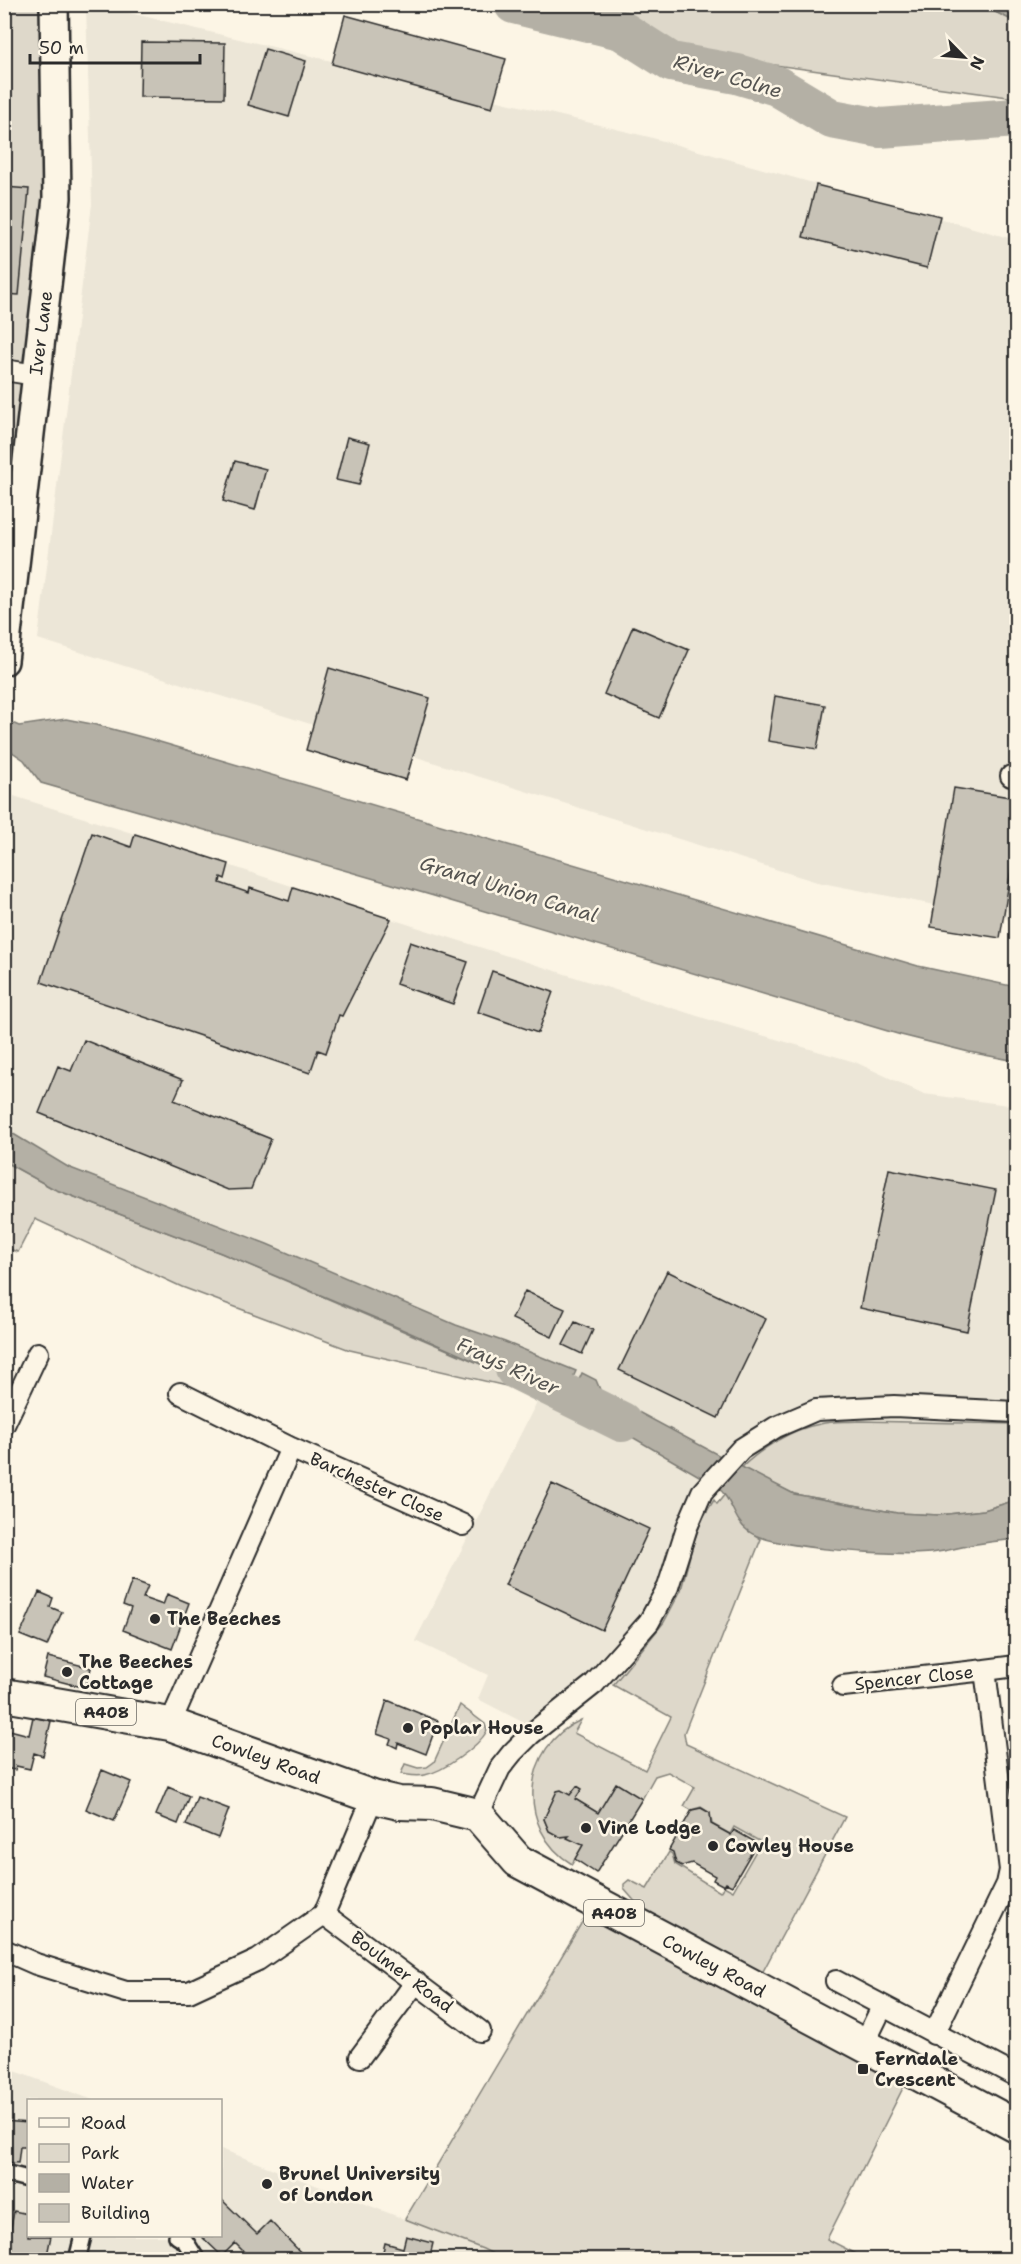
<svg xmlns="http://www.w3.org/2000/svg" width="1021" height="2264" viewBox="0 0 1021 2264" font-family="'Shantell Sans',sans-serif">
<style>
.built{fill:#ece6d7}
.green{fill:#ded8ca;stroke:#84827a;stroke-width:1.5}
.water{fill:#b4b0a5;stroke:#7d7b74;stroke-width:1.5}
.lines{fill:none;stroke-linecap:round;stroke-linejoin:round}
.river{stroke:#b4b0a5;stroke-width:40}
.building{fill:#c8c3b7;stroke:#2b2b2b;stroke-width:1.5}
.pedestrian-casing{stroke:#2b2b2b;stroke-width:20}
.minor-casing{stroke:#2b2b2b;stroke-width:24}
.secondary-casing{stroke:#2b2b2b;stroke-width:32}
.primary-casing{stroke:#2b2b2b;stroke-width:36}
.pedestrian{stroke:#fcf5e5;stroke-width:15}
.minor{stroke:#fcf5e5;stroke-width:20}
.secondary{stroke:#fcf5e5;stroke-width:27}
.primary{stroke:#fcf5e5;stroke-width:32}
.poi-dot{fill:#2b2b2b;stroke:#fcf5e5;stroke-width:2}
.labels{text-anchor:middle;dominant-baseline:central;stroke-width:5;stroke-linejoin:round;paint-order:stroke}
.shield{fill:#fcf5e5;stroke:#6a6863;stroke-width:1.5}
.shield-label{font-size:16px;font-weight:bold;fill:#2b2b2b}
.street-label{font-size:18px;fill:#2b2b2b;stroke:#fcf5e5}
.poi-label{font-size:18px;font-weight:bold;fill:#2b2b2b;stroke:#fcf5e5;text-anchor:start}
.water-label{font-size:20px;font-style:italic;fill:#545350;stroke:#fcf5e5}
</style>
<rect width="100%" height="100%" fill="#fcf5e5"/>
<filter id="ink" filterUnits="userSpaceOnUse"><feTurbulence type="fractalNoise" baseFrequency=".0167" numOctaves="2"/><feDisplacementMap in="SourceGraphic" scale="12" xChannelSelector="R" yChannelSelector="G"/><feConvolveMatrix kernelMatrix="1 2 1 2 8 2 1 2 1" color-interpolation-filters="sRGB"/></filter>
<g filter="url(#ink)">
<path class="built" d="M86,5H97L649,137L1016,240V921L817,882L38,639L92,204Z
M4,793L135,834L391,919L710,1020L855,1062L924,1094L1016,1106V1423L858,1421L818,1424L757,1453L741,1468L714,1500L702,1519L693,1544L681,1590L662,1624L613,1685L602,1672L534,1728L478,1699L488,1675L415,1641L541,1394L553,1362L456,1325L267,1244L68,1166L5,1129Z
M4,2067L93,2100H28V2236H220L221,2149L483,2249L503,2259H5Z"/>
<path class="green" d="M957,4L987,8L1016,22V100L1008,97L731,59L721,64L674,55L625,22L552,5Z
M4,5H46L50,163L30,369L5,364Z
M5,374L27,377L5,550Z
M5,1162L54,1189L221,1253L527,1384L541,1394L350,1350L182,1287L35,1219L18,1252L6,1248L5,1251Z
M858,1421L1016,1424V1500L984,1510L939,1515L897,1513L794,1494L741,1468C762,1448 791,1429 820,1424C832,1421 846,1422 858,1421Z
M726,1493C736,1514 740,1527 761,1539L684,1733L686,1744L845,1817L761,1975L645,1913L624,1889V1884L629,1880L647,1889L669,1852L672,1854L675,1864L720,1892L724,1886L733,1891L761,1842L734,1827L730,1834L712,1824L710,1813L701,1807L691,1810L684,1806L695,1787L668,1772L655,1776L642,1799L598,1813L575,1799L581,1789L577,1786L570,1795L557,1792L544,1819L549,1831L560,1837L569,1836L568,1838L583,1845L572,1864C516,1830 521,1746 581,1720L574,1733L645,1770L671,1717L613,1685L664,1622L681,1590L693,1544L702,1519L714,1500L717,1504Z
M460,1705L485,1724L487,1731C478,1747 444,1771 425,1775C417,1777 409,1775 401,1774L405,1764L418,1768L427,1767L434,1762Z
M594,1902L909,2076L827,2239L866,2259H503L483,2249L405,2219Z"/>
<path class="water" d="M957,5H1016V22L987,8Z
M66,719L97,725L153,740L918,966L1016,987V1061L969,1052L901,1035L427,894L41,783L24,760L5,747V720L19,726Z
M5,1129L68,1167L267,1244L456,1325L505,1342L576,1371L560,1406L527,1384L399,1328L221,1253L54,1189L5,1162Z
M582,1373L596,1380L601,1392L724,1458L706,1480L615,1427L596,1422L566,1409Z
M736,1464L794,1494L897,1513L939,1515L984,1510L1016,1500V1539C1001,1541 986,1542 971,1545C957,1548 943,1552 930,1553C898,1556 770,1549 748,1531C733,1520 732,1498 717,1487Z"/>
<g class="lines">
<path class="river" d="M514,4L621,30L671,62L737,74L777,86L832,119L880,128L1016,118
M515,1369L622,1422"/>
</g>
<path class="building" d="M345,15L506,59L492,108L332,64Z
M141,42L225,43L224,98L140,97Z
M265,49L306,61L289,117L248,105Z
M816,185L940,216L927,268L803,237Z
M5,187L29,189L19,295L4,294Z
M347,437L370,443L359,485L336,480Z
M235,461L266,469L255,510L223,501Z
M633,626L689,650L659,718L604,694Z
M329,668L430,698L406,780L306,750Z
M775,696L825,705L817,749L768,741Z
M954,788L1016,798V838L1000,938L931,927Z
M92,833L131,847L135,834L229,864L225,879L221,877L220,883L249,893L250,888L289,901L293,887L391,919L342,1016L339,1015L326,1053L318,1050L310,1073L41,982Z
M410,942L468,962L453,1004L396,984Z
M492,971L553,992L538,1033L478,1012Z
M84,1040L183,1080L174,1100L271,1139L251,1189L228,1190L39,1113L58,1066L71,1071Z
M889,1169L996,1190L967,1331L860,1308Z
M667,1271L766,1319L718,1418L619,1370Z
M525,1291L565,1309L552,1337L512,1319Z
M575,1322L593,1330L582,1354L563,1345Z
M552,1484L649,1529L602,1630L505,1585Z
M132,1580L148,1586L143,1598L163,1605L167,1594L189,1603L172,1649L123,1630L131,1608L123,1605Z
M39,1592L53,1598L50,1607L62,1612L47,1646L20,1635Z
M48,1657L91,1668L86,1688L43,1677Z
M387,1700L438,1721L426,1754L398,1743L397,1748L389,1744L391,1739L377,1734Z
M33,1717L51,1721L43,1756L34,1753L30,1769L16,1766L15,1770L4,1768L6,1729L29,1735Z
M102,1770L131,1782L114,1821L86,1809Z
M616,1783L642,1799L596,1873L575,1859L583,1845L567,1838L569,1836L560,1837L549,1831L544,1819L557,1791L561,1790L570,1795L577,1786L582,1789L575,1799L598,1813Z
M168,1787L189,1796L178,1824L156,1815Z
M197,1797L229,1809L218,1838L186,1825Z
M701,1808L710,1813L711,1824L731,1835L734,1830L757,1843L732,1886L726,1883L724,1886L713,1880L715,1876L692,1863L682,1866L676,1863L673,1852L669,1850L692,1810Z
M4,2121L28,2123V2147H20L18,2163L4,2162Z
M220,2198L257,2234L270,2221L308,2260H252L235,2243L222,2256L201,2236H220Z
M14,2211L28,2214V2236H51L46,2260H5Z
M406,2236L433,2243L429,2260H381L385,2243L403,2248Z"/>
<g class="lines">
<defs>
<path id="pedestrian" d="M4,2173L28,2179
M177,2236L185,2241L197,2260
M77,2260L83,2236"/>
<path id="minor" d="M4,370L36,375
M1011,776L1016,777
M180,1393L291,1448L463,1525
M4,1425L38,1353
M843,1686L985,1670
M170,1724L291,1448
M478,1815L500,1768L512,1753L531,1734L594,1684L649,1622L668,1587L687,1527L702,1492L741,1449L776,1427L816,1410L894,1406L1016,1412
M324,1914L480,2031
M4,1950L36,1964L126,1992H189L258,1960L324,1914L373,1797
M836,1981L1016,2076
M934,2034L1007,1884L1010,1870L985,1670L1016,1666
M863,2046L882,2007
M360,2057L416,1982"/>
<path id="secondary" d="M4,661L57,198L54,4"/>
<path id="primary" d="M4,1695L170,1724L373,1797L399,1803L432,1804L478,1815L518,1861L1016,2126"/>
</defs>
<use href="#pedestrian" class="pedestrian-casing"/>
<use href="#minor" class="minor-casing"/>
<use href="#secondary" class="secondary-casing"/>
<use href="#primary" class="primary-casing"/>
<use href="#pedestrian" class="pedestrian"/>
<use href="#minor" class="minor"/>
<use href="#secondary" class="secondary"/>
<use href="#primary" class="primary"/>
</g>
</g>
<g class="poi-dot">
<circle cx="155" cy="1619" r="6"/>
<circle cx="67" cy="1672" r="6"/>
<circle cx="408" cy="1728" r="6"/>
<circle cx="586" cy="1828" r="6"/>
<circle cx="713" cy="1846" r="6"/>
<rect x="857" y="2063" width="12" height="12" rx="3"/>
<circle cx="267" cy="2184" r="6"/>
</g>
<g class="labels">
<g class="shield">
<rect x="76" y="1699" width="60" height="26" rx="4.5"/>
<rect x="584" y="1900" width="60" height="26" rx="4.5"/>
</g>
<g class="shield-label">
<text x="106" y="1712">A408</text>
<text x="614" y="1913">A408</text>
</g>
<g class="street-label">
<text transform="translate(41 333) rotate(-83)">Iver Lane</text>
<text transform="translate(377 1487) rotate(24)">Barchester Close</text>
<text transform="translate(914 1678) rotate(-6)">Spencer Close</text>
<text transform="translate(266 1759) rotate(20)">Cowley Road</text>
<text transform="translate(714 1966) rotate(28)">Cowley Road</text>
<text transform="translate(402 1972) rotate(37)">Boulmer Road</text>
</g>
<g class="poi-label">
<text x="167" y="1619">The Beeches</text>
<text x="79" y="1662">The Beeches<tspan x="79" dy="21">Cottage</tspan></text>
<text x="420" y="1728">Poplar House</text>
<text x="598" y="1828">Vine Lodge</text>
<text x="725" y="1846">Cowley House</text>
<text x="875" y="2059">Ferndale<tspan x="875" dy="21">Crescent</tspan></text>
<text x="279" y="2174">Brunel University<tspan x="279" dy="21">of London</tspan></text>
</g>
<g class="water-label">
<text transform="translate(728 76) rotate(16)">River Colne</text>
<text transform="translate(509 889) rotate(17)">Grand Union Canal</text>
<text transform="translate(508 1366) rotate(25)">Frays River</text>
</g>
</g>
<rect width="1021" height="2264" fill="none" stroke="#fcf5e5" stroke-width="24"/>
<rect x="12" y="12" width="997" height="2240" fill="none" stroke="#2b2b2b" stroke-width="2" filter="url(#ink)"/>
<rect x="27" y="2099" width="195" height="138" fill="#fcf5e5" stroke="#a8a49b" stroke-width="1.5"/>
<rect x="39" y="2118" width="30" height="9" fill="#fcf5e5" stroke="#a8a49b" stroke-width="1.5"/>
<text x="81" y="2129" font-size="18" fill="#2b2b2b">Road</text>
<rect x="39" y="2144" width="30" height="18" fill="#ded8ca" stroke="#a8a49b" stroke-width="1.5"/>
<text x="81" y="2159" font-size="18" fill="#2b2b2b">Park</text>
<rect x="39" y="2174" width="30" height="18" fill="#b4b0a5" stroke="#a8a49b" stroke-width="1.5"/>
<text x="81" y="2189" font-size="18" fill="#2b2b2b">Water</text>
<rect x="39" y="2204" width="30" height="18" fill="#c8c3b7" stroke="#a8a49b" stroke-width="1.5"/>
<text x="81" y="2219" font-size="18" fill="#2b2b2b">Building</text>
<g transform="translate(964 57) rotate(115)" stroke="#fcf5e5" stroke-width="4.5" paint-order="stroke">
<path d="M0-4.5L10 22L0 15L-10 22Z" fill="#2b2b2b"/>
<text y="-9" font-size="16" font-weight="bold" text-anchor="middle" fill="#2b2b2b">N</text>
</g>
<path d="M30 54v9h170v-9" fill="none" stroke="#2b2b2b" stroke-width="3"/>
<text x="39" y="54" font-size="18" fill="#2b2b2b" stroke="#fcf5e5" stroke-width="4.5" paint-order="stroke">50 m</text>
</svg>
